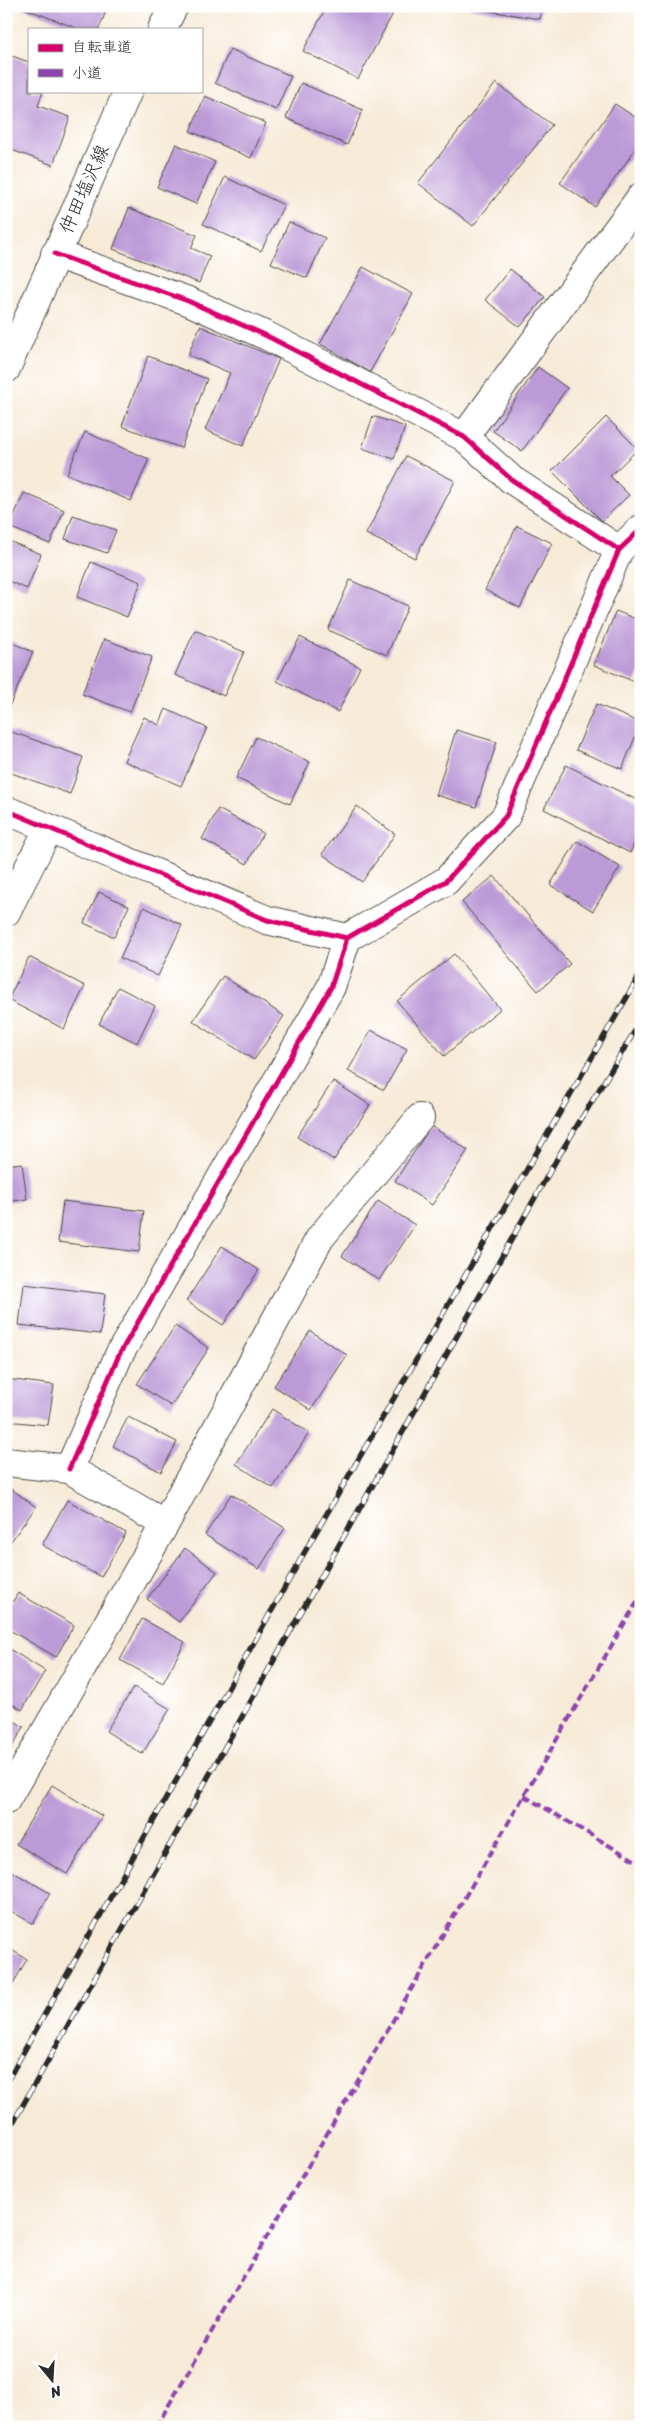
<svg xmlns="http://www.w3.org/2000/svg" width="647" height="2433" viewBox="0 0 647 2433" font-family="Sriracha,'Klee One',sans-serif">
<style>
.building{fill:#bc9ad7}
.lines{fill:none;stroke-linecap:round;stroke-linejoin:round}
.street-casing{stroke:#4a4845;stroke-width:30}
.secondary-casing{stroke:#4a4845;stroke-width:30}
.street{stroke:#fff;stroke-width:28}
.secondary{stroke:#fff;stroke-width:28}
.rail-casing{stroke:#2b2b2b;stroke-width:5.5}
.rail{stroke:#fff;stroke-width:4;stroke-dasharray:11;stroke-linecap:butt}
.quiet{stroke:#8e44ad;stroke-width:4;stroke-dasharray:8 4;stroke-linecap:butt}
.cycleway-casing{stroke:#fff;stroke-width:8}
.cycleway{stroke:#d6006c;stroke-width:5}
.labels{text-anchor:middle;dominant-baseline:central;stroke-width:4.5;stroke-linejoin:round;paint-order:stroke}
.street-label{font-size:19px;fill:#2b2b2b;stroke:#fff}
</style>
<rect width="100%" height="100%" fill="#fff"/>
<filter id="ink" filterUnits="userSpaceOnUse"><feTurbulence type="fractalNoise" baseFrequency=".02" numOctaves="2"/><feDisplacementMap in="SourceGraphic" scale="10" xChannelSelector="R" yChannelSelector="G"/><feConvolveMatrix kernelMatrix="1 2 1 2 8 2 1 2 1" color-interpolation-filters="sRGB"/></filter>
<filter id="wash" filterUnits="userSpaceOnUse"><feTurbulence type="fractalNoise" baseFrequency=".0096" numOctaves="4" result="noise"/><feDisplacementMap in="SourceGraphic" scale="20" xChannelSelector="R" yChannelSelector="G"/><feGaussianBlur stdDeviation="1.12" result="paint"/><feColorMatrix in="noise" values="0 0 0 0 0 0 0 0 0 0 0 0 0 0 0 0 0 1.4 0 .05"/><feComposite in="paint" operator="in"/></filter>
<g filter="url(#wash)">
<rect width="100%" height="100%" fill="#f7ebd8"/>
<g id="blocks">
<path class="building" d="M18,6H108L99,29H79Z
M327,6H397L358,79L303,51Z
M470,6H542L540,19L470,8Z
M230,49L291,76L276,110L215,83Z
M6,54L29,62V91H43L38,106L70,117L53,165L6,148Z
M301,83L363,110L347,145L286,118Z
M496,83L552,125L473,226L418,183Z
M205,96L266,123L251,158L190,131Z
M615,104L641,121V141L595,207L560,183Z
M176,144L215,162L196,204L157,187Z
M225,177L284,205L261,251L203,224Z
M129,208L197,235L191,248L210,256L199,283L113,249Z
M289,222L325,238L307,278L271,263Z
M363,267L413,294L370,372L320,344Z
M510,269L545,297L520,327L485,300Z
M200,326L279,359L243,446L205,430L230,373L188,355Z
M148,356L207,379L181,448L122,426Z
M538,367L567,388L522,451L493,431Z
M373,416L405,427L394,459L362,448Z
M606,417L638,449L610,476L629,495L602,521L552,471Z
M85,432L149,459L131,501L67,474Z
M406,456L455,481L415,558L366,534Z
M24,493L64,510L50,544L9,527Z
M73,515L116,530L107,553L65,539Z
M517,526L552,543L520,608L485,590Z
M6,540L41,554L27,589L6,580Z
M91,562L141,582L127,617L77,597Z
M350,580L408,606L387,655L328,630Z
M616,611L641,621V669L635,682L594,665Z
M195,630L244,652L224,696L175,675Z
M300,637L360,667L338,712L277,681Z
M104,639L152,657L130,712L82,694Z
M6,640L33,652L6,714Z
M596,704L641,723L622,769L576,750Z
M166,709L207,728L181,786L124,761L144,717L159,725Z
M6,730L83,757L70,794L6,771Z
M456,730L497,742L476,807L436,795Z
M256,737L310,762L290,804L236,778Z
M566,765L641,802V830L630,853L544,809Z
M357,806L395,834L362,882L322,854Z
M218,809L263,833L247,864L202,839Z
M577,841L620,867L593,911L550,885Z
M494,876L570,964L538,991L462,902Z
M99,892L129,906L114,937L84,923Z
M144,907L182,925L158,976L120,958Z
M454,954L500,1009L444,1056L397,1001Z
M29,957L85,986L64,1029L8,1000Z
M223,976L284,1016L254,1060L193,1021Z
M118,987L155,1006L137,1043L99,1024Z
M371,1030L407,1049L384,1090L348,1071Z
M333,1081L370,1105L334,1160L297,1137Z
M431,1126L468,1150L432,1205L395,1181Z
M22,1163L27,1199L6,1202V1165Z
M63,1201L144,1211L139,1252L58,1242Z
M378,1201L415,1225L379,1280L342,1256Z
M222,1246L259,1270L223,1325L186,1301Z
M24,1284L105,1294L100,1334L19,1325Z
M175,1326L209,1348L171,1406L137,1384Z
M310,1331L347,1355L311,1410L274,1386Z
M6,1379L54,1385L48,1425L6,1421Z
M272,1409L309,1433L273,1488L236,1464Z
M128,1417L177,1442L161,1472L113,1446Z
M6,1485L36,1507L6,1548Z
M231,1494L285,1528L259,1569L205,1535Z
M67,1500L126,1533L101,1577L42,1545Z
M185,1548L217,1572L179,1622L147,1599Z
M18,1593L74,1625L56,1657L6,1628V1613Z
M142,1619L185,1642L163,1683L120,1660Z
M6,1647L45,1671L22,1710L6,1700Z
M134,1687L170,1709L142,1754L106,1731Z
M6,1716L24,1727L6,1757Z
M52,1785L102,1816L67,1874L16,1844Z
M6,1868L50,1893L33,1924L6,1908Z
M6,1947L27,1959L6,1996Z"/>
</g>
</g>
<g filter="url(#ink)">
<use href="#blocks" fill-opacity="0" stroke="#4a4845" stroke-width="1"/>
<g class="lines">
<defs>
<path id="street" d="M55,254L188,301L267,336L464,437L512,480L619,550
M464,437L641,197
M6,912L49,828
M6,1462L69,1469L165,1524L320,1238L420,1118
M69,1469L119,1355L331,987L347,938L446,881L506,816L619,550L641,529
M6,1800L165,1524"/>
<path id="secondary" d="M162,29L174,6
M6,369L128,91
M6,810L267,920L347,938"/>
</defs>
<use href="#street" class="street-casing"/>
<use href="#secondary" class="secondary-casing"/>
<use href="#street" class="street"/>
<use href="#secondary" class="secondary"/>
<defs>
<path id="rail" d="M6,2083L312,1539L641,973
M6,2135L558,1157L641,1021"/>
</defs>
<use href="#rail" class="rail-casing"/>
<use href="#rail" class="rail"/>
<path class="quiet" d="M524,1796L641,1864
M156,2427L641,1595"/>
<defs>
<path id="cycleway" d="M55,254L188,301L267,336L464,437L512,480L619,550
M6,810L267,920L347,938
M69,1469L119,1355L331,987L347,938L446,881L506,816L619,550L641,529"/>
</defs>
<use href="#cycleway" class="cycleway-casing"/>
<use href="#cycleway" class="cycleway"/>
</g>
</g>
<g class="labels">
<g class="street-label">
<text transform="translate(84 189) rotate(-66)">仲田塩沢線</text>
</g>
</g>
<rect width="647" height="2433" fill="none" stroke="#fff" stroke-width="25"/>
<rect x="28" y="28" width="175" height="65" fill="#ffffff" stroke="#aaaaaa"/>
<rect x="38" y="44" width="25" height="8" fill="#d6006c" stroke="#aaaaaa"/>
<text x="72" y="52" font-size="15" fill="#2b2b2b">自転車道</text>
<rect x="38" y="69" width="25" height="8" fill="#8e44ad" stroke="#aaaaaa"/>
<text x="72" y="78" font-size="15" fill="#2b2b2b">小道</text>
<g transform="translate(52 2380) rotate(162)" stroke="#ffffff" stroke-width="4" paint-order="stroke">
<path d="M0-4L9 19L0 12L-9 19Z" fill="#2b2b2b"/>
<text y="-8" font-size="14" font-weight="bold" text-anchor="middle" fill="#2b2b2b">N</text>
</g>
</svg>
